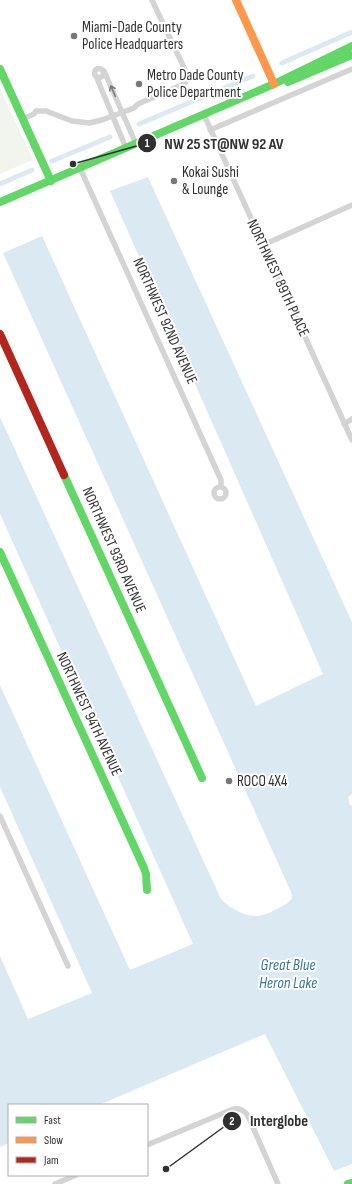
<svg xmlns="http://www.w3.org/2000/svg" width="352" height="1184" viewBox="0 0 352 1184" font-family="'Sofia Sans Condensed',sans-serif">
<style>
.green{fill:#f2f5ed}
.water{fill:#dbeaf2}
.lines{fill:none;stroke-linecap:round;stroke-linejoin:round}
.canal{stroke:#dbeaf2;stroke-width:5}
.street{stroke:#d4d4d4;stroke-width:5.5}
.fast{stroke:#63d668;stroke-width:8}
.slow{stroke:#ff974d;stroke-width:8}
.jam{stroke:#b3261e;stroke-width:8}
.oneway{stroke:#7a7a7a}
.poi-dot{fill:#787878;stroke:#fff;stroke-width:1.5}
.labels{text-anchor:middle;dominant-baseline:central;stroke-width:4;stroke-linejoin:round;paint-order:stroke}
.poi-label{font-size:15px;fill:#303030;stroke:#fff;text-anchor:start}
.street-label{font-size:15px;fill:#303030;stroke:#fff}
.water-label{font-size:16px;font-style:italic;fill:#3c7694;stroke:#fff}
.leader{fill:none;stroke:#303030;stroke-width:1.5}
.callout-dot{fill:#303030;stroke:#fff;stroke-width:1.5}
.mark-label{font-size:12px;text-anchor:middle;font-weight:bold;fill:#fff}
.callout-label{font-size:16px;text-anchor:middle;font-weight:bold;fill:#303030;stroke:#fff;stroke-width:4;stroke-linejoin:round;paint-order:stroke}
</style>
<rect width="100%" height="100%" fill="#fff"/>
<path class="green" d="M0,88L33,160L0,174Z"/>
<path class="water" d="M148,177L352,622V794L348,797L350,805L352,806V1164L334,1171L265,1034L99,1105H9V1143L0,1147V956L28,1019L92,993L0,787V685L130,970L193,944L0,514V417L221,899C231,909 248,919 262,915C267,914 272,911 277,909C282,906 288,904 292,898L291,892L3,253L42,236L256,706L323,674L110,191Z"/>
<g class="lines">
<path class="canal" d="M282,63L352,32
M139,124L253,76
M52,161L110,137
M0,184L32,170"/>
<path class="street" d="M94.5 73a4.5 4.5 0 1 1 9 0a4.5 4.5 0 1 1-9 0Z
M104,71L136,144
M96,76L126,148
M204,115L352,440
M23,119L34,114L36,111H46L72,121L89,123L102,120L134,108L138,104L184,84L187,80V74L152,0
M210,130L352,69
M80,168L221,480V487
M263,245L352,205
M344,424L352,419
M214 493a6 6 0 1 1 12 0a6 6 0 1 1-12 0Z
M0,816L68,966
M147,1145L231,1110C238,1107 244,1110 248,1116L278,1184
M55,1184L76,1175"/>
<path class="fast" d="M0,69L51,181
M288,82L352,55
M0,202L274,84L352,46
M64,475L202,778
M0,552L144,868L146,874L147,890
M348,1184L352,1183"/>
<path class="slow" d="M236,0L274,84"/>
<path class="jam" d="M0,334L64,475"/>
</g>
<defs><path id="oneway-shaft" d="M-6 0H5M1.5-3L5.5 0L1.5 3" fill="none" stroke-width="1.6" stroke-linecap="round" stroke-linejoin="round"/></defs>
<use class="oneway" href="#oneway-shaft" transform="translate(113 91) rotate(-113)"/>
<g class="poi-dot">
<circle cx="74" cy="36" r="4"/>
<circle cx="139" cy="84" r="4"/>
<circle cx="174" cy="181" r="4"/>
<circle cx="229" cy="781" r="4"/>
</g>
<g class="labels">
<g class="poi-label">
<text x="82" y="27">Miami-Dade County<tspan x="82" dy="17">Police Headquarters</tspan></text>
<text x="147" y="75">Metro Dade County<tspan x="147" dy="17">Police Department</tspan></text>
<text x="182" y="172">Kokai Sushi<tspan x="182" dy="17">&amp; Lounge</tspan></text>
<text x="237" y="781">ROCO 4X4</text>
</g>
<g class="street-label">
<text transform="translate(278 278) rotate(65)">NORTHWEST 89TH PLACE</text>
<text transform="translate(165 321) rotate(66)">NORTHWEST 92ND AVENUE</text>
<text transform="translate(114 550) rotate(66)">NORTHWEST 93RD AVENUE</text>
<text transform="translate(89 714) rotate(65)">NORTHWEST 94TH AVENUE</text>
</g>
<g class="water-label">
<text x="288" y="965">Great Blue<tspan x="288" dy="18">Heron Lake</tspan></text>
</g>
</g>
<path class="leader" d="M73 164L147 143M166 1169L232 1121"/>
<g class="callout-dot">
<circle cx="73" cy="164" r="4"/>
<circle cx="166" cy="1169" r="4"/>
<circle cx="147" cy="143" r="10"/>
<circle cx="232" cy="1121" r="10"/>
</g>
<g class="mark-label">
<text x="147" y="147">1</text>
<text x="232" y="1125">2</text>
</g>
<g class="callout-label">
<text x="224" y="149">NW 25 ST@NW 92 AV</text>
<text x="279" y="1126">Interglobe</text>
</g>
<rect x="8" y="1104" width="140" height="72" fill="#ffffff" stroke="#acacac"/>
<rect x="16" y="1117" width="20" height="6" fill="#63d668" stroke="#acacac"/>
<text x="44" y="1124" font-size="12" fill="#303030">Fast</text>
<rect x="16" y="1137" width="20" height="6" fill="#ff974d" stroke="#acacac"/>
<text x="44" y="1144" font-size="12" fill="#303030">Slow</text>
<rect x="16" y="1157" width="20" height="6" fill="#b3261e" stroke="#acacac"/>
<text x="44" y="1164" font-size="12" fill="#303030">Jam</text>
</svg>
